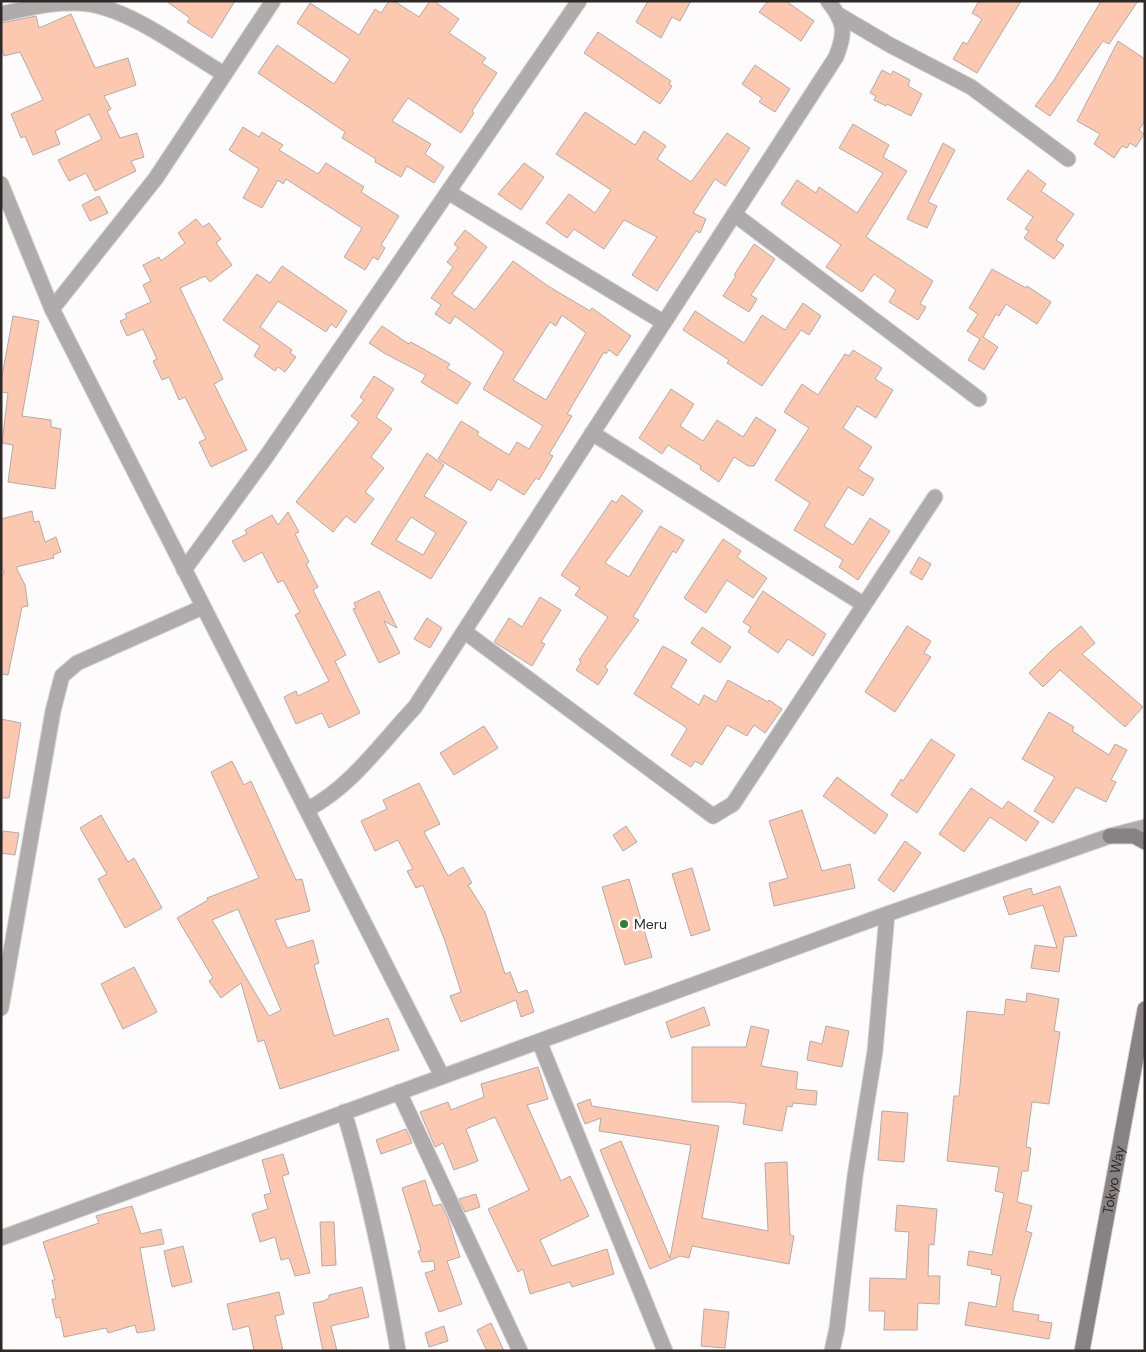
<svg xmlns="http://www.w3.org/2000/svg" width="1146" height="1352" viewBox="0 0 1146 1352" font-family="'DM Sans',sans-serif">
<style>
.building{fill:#fcc8b0;stroke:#b5aba6;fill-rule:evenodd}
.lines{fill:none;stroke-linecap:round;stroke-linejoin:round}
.street-casing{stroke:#d8d5d5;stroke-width:17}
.secondary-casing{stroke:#d8d5d5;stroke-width:17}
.street{stroke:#afaaab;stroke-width:15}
.secondary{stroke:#898284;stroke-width:15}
.poi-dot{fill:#2a812f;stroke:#fff;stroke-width:2}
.labels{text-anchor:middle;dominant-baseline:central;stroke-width:5;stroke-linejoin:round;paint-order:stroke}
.poi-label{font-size:14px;fill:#2e2929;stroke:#fff;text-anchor:start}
.street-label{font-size:14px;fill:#2e2929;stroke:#fff}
</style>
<rect width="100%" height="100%" fill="#fdfbfb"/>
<path class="building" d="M166,1H235L212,38L187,22L190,18Z
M389,1H394L419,17L430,1H434L459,19L449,33L486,58L482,63L497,73L472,111L474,113L461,133L408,98L392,121L431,144L425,154L444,167L434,183L407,166L401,177L375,162L376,159L342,138L345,132L258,73L277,45L334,84L350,59L297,23L310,3L359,35L375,9L381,13Z
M648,1H691L680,21L672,17L661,38L636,22Z
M768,1H786L814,21L801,41L759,12Z
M979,1H1021L977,73L953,59L963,42L967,44L982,19L972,13Z
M1101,1H1138L1109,44L1103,41L1050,116L1035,106L1054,80Z
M71,14L95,68L128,58L136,85L104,96L111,109L107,111L120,138L137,133L144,157L131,161L136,171L95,191L86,173L69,181L58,160L102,139L89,114L55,131L60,144L33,155L25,136L21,138L11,114L43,100L20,52L4,56L1,45V23L36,16L39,28Z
M598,32L671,81L669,84L672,86L660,104L584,53Z
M1118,41L1145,59V121L1139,130L1144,134L1136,147L1130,143L1127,148L1122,146L1114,158L1094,144L1100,134L1077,121Z
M755,65L790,89L775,112L759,102L762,98L742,84Z
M882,70L891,75L893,71L910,80L908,86L922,94L911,116L887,104L886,106L874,100L876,96L870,93Z
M585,112L635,145L644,131L666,146L657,159L691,182L727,133L750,148L725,186L715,179L693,213L706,219L700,233L696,231L657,291L632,275L657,237L624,220L604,249L574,229L567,238L546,223L569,194L595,213L611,190L556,154Z
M853,124L889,145L883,157L907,171L866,237L933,281L920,304L926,307L918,320L889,302L896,290L874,274L862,292L826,267L841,245L781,204L797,180L816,193L819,187L857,213L883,173L839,148Z
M243,127L259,137L262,132L283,145L279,150L318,174L326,163L364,187L361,192L399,216L381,245L385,248L378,260L373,257L365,270L344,257L362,228L286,179L283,184L278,180L262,208L243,198L259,169L229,150Z
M943,143L955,150L928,202L937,206L927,228L907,219Z
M524,163L544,177L521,210L498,194Z
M1028,170L1046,184L1041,191L1074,214L1056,240L1064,245L1054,259L1024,238L1029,231L1025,229L1033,217L1007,199Z
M99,196L108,213L90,221L82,205Z
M196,219L203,227L209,223L221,239L216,243L232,265L210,282L205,276L180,288L223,379L214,384L247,450L211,467L199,442L206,439L185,397L179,400L169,377L162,380L153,361L157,359L143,329L127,336L120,321L127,318L125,314L151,302L143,285L151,281L143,265L159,257L161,261L185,243L178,233Z
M465,230L487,247L452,294L475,310L513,261L548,286L590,311L592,308L631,336L617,356L609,350L606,354L604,352L567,414L572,416L549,454L553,456L539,480L536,478L524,495L498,479L491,491L438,459L461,421L479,432L477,435L509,455L517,442L529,449L543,426L483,389L504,352L455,316L450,324L435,314L441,305L431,298L453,267L447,262L458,248L454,244ZM562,315L586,333L546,400L513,380L550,322L556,326Z
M754,244L775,259L751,295L757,299L749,312L723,296L736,276L734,275Z
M282,266L347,311L336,328L331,324L326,332L278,301L260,327L292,350L290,353L296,357L285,372L278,367L275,371L254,356L260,346L223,320L257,274L270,283Z
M992,269L1026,288L1027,286L1051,302L1037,324L1006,304L999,316L996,314L983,337L998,347L984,370L968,360L980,339L967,331L978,314L969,308Z
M803,303L821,316L809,335L801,330L762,386L727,363L729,360L683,330L695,311L744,343L762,315L785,330Z
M13,316L39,321L22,416L51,420V427L61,429L55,489L8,482L13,445L2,443L8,393L1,392V382Z
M382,326L409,344L411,342L450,364L447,368L471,383L457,404L421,382L426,375L384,353L369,343Z
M853,350L882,368L875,379L893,390L876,418L857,406L843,428L872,447L858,469L874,479L863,496L848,487L824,526L853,545L870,518L890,531L858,580L839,567L843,560L794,530L810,503L775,480L809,428L784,412L802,384L818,395L845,354L849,356Z
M374,376L394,389L376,417L392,429L371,457L384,468L365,492L374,499L355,523L346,516L333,532L296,502L359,422L351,416L364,400L360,397Z
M671,389L694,404L680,426L703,441L717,420L743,437L756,417L776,430L754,466H748L734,457L719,482L700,469L701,466L668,445L662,454L639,438Z
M427,453L444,465L424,496L467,522L431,579L371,544ZM411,517L436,533L423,555L396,540Z
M622,495L643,511L605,563L629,577L660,526L684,540L676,553L673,551L633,617L639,620L605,667L608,670L598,685L576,670L581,662L579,660L608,617L575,595L580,588L561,575L612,500L616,503Z
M32,511L34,522L39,521L45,542L56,537L61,552L53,555L54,558L16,567L25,585L28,606L22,607L8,675L1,674V575L4,574L1,562V519Z
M288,512L299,532L295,534L309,562L306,564L318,587L313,590L346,655L335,661L360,713L329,728L322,713L296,724L284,697L296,691L298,696L329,681L295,615L300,612L283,580L278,583L262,552L244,562L232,541L247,534L245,530L272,515L278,525Z
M723,539L741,551L737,557L767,578L753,598L727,580L706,613L684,598Z
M919,557L931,564L922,580L910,573Z
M379,591L397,628L384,621L400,653L379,663L353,609L356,608L354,603Z
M763,591L826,634L813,656L788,639L778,653L748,632L751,627L743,622Z
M540,597L561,610L541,642L545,644L532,666L494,642L509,618L522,627Z
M427,618L442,628L430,648L414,639Z
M907,626L931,641L924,653L931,657L895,712L865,692Z
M1081,626L1095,643L1082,654L1143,707L1125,727L1060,670L1043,687L1029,673L1052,650Z
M702,627L731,647L720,663L691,643Z
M663,646L687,660L671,687L699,705L704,695L716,702L728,680L768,702L769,700L782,709L765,733L754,725L747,736L727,725L702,765L695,761L691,767L671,755L687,729L684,726L634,694Z
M1049,712L1074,727L1072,731L1109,755L1115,744L1127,750L1111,780L1116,782L1106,802L1076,787L1053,823L1034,811L1055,777L1022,759Z
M1,719L21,723L9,798H1Z
M484,726L498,748L454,775L440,753Z
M931,739L955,755L917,813L891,795L901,779L903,781Z
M232,761L244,785L251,781L296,880L302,879L310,911L275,920L287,948L313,940L319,963L314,965L334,1036L388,1018L399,1050L280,1089L264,1040L258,1042L241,983L221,998L209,981L213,978L177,918L208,900L207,898L259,878L211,772ZM238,909L281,1010L269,1016L212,920Z
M837,777L888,815L875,834L823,796Z
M419,783L440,824L424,832L448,876L463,867L472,883L468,885L485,912L505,974L510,972L518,993L527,990L534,1012L521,1017L516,1000L461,1022L450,996L461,992L445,941L423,885L416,888L407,871L413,869L398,840L375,851L361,821L387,809L383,800Z
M971,788L1002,809L1008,801L1039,822L1026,841L990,817L964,852L939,834Z
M802,810L822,871L850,864L855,888L774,906L769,883L788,878L769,821Z
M101,815L128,862L134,858L162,908L125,928L98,879L107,874L80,828Z
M626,826L637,842L623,851L613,835Z
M3,831L19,833L15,855L1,853Z
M905,841L921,853L894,892L878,880Z
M692,868L710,930L691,936L672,874Z
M629,879L652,957L625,965L602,887Z
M1060,886L1077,936L1064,937L1059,972L1031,968L1035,945L1057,948L1043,905L1009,915L1003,897L1031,888L1033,895Z
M134,967L157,1012L123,1029L101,984Z
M1027,993L1059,999L1054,1031L1060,1032L1049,1104L1032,1102L1026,1147L1031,1148L1028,1171H1022L1017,1202L1032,1206L1026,1231L1032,1233L1013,1303V1311L1039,1315L1038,1321L1052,1323L1049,1339L965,1325L969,1302L996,1307L1001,1276L991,1274L992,1270L967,1265L969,1251L992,1255L1004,1193L995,1191L999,1167L947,1161L954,1096H959L967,1011L1004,1015L1006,999L1026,1002Z
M704,1007L710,1025L671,1038L666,1022Z
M751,1026L769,1030L761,1066L798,1072L796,1089L817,1091L816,1105L793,1103L792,1107L787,1106L782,1131L743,1124L746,1104L730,1102H692V1047H746Z
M826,1026L849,1031L842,1067L807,1060L810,1041L822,1044Z
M538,1067L548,1099L527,1105L561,1181L570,1176L589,1216L540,1240L552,1266L607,1249L614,1274L572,1287L570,1282L530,1294L523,1269L518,1272L488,1209L529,1190L495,1117L466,1129L478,1161L454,1170L443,1143L435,1147L420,1112L448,1102L451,1110L484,1097L481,1084Z
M590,1099L592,1106L719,1126L702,1218L768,1231L765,1163L787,1162L790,1235L794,1236L789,1264L692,1246L689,1258L680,1256L650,1269L600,1150L621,1141L670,1258L691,1145L599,1131L601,1118L585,1124L577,1104Z
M882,1111L908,1113L904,1162L878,1160Z
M406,1129L412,1143L381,1154L376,1140Z
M283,1154L289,1174L282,1176L310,1273L295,1276L289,1258L281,1260L275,1237L260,1242L252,1214L268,1209L264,1195L271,1193L262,1160Z
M425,1180L433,1206L441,1204L448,1218L460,1257L447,1261L462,1304L439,1312L425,1273L435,1270L434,1261L422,1262L418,1251L421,1250L402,1188Z
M476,1194L480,1207L465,1212L459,1199Z
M897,1205L937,1209L934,1245L929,1244L928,1276H940L939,1304L918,1303L917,1330H884L885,1311H869L870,1278L906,1279L909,1232L895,1231Z
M132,1206L141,1234L161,1229L164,1244L140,1248L155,1330L137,1333L135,1325L108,1333L106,1328L64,1337L60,1317L56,1318L52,1299H56L52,1280H55L43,1242L99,1223L96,1216Z
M320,1222H334L336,1265L322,1266Z
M183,1246L192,1282L172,1287L164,1251Z
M362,1287L369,1317L331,1326L337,1351H323L313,1303L324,1301L329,1298V1295Z
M279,1292L284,1314L275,1316L283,1351H254L249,1326L233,1330L227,1304Z
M704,1309L729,1312L725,1348L701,1346Z
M491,1323L504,1351H487L477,1330Z
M444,1326L448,1341L429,1347L425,1333Z"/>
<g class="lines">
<defs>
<path id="street" d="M1,14C30,8 60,0 89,4C133,11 185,51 224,74
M839,15L890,45L971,87L1068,159
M1,184L52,309L442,1076
M448,192L663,322
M734,214L979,399
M52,309L156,178L273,1
M592,433L863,604
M184,570L266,457L579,1
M465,632L713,816L733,804L935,497
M308,809C351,787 382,742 415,707L836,57C846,32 845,22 828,1
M1,1008L53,711L62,676L77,663L203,607
M539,1041L665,1351
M399,1092L520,1351
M344,1112C368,1191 384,1269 398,1351
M1,1238L887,914L1110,836L1145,827
M832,1351L837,1328L855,1176L875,1051L887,914"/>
<g id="secondary">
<path d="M1110,836H1134L1145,842"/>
<path id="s1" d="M1082,1351L1145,1009"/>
</g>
</defs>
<use href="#street" class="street-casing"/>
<use href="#secondary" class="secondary-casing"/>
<use href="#street" class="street"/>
<use href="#secondary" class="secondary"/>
</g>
<circle class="poi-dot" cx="624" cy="924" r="5"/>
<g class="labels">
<g class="poi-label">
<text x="634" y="924">Meru</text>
</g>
<g class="street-label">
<text stroke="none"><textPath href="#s1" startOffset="174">Tokyo Way</textPath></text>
</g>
</g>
<rect width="1146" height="1352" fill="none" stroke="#2e2929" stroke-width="5"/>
</svg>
